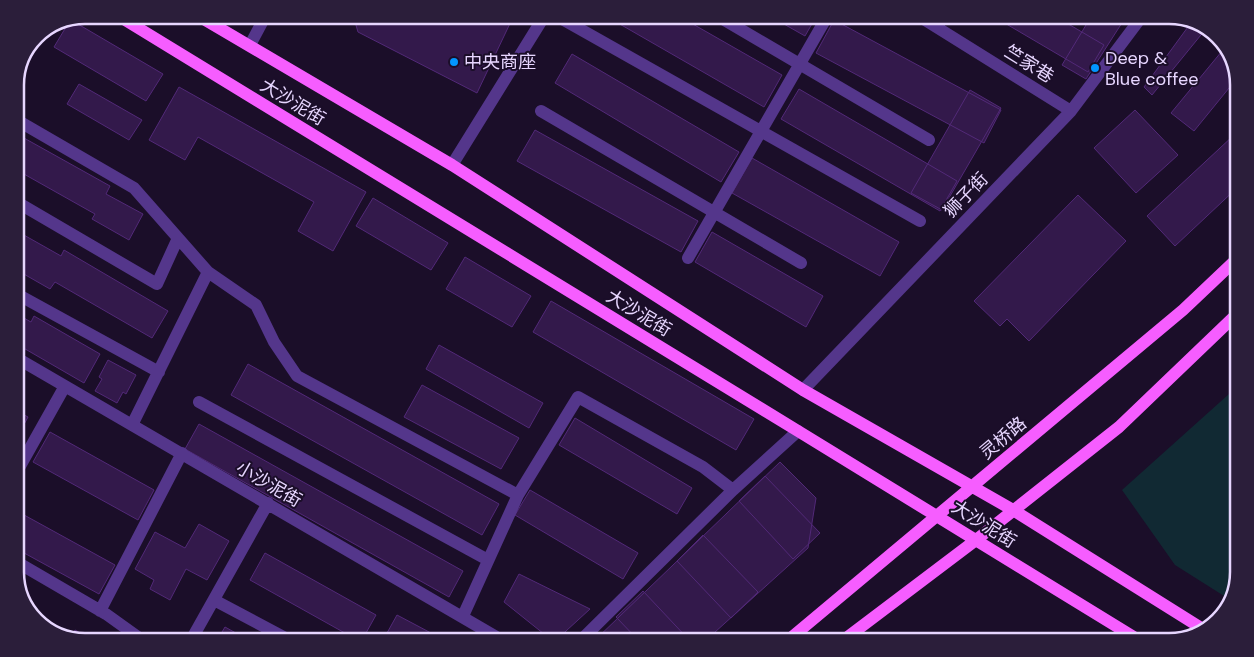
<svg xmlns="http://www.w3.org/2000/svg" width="1254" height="657" viewBox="0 0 1254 657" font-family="'DM Sans','Noto Sans SC',sans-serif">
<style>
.green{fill:#112933}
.building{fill:#33194b;stroke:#522978}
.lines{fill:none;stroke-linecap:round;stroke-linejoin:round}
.minor{stroke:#54368b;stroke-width:12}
.major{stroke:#f65dff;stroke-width:12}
.poi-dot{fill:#0295ff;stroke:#1b0e29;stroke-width:2}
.labels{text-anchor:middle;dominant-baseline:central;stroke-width:4;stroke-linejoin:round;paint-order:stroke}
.poi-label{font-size:18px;fill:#e7d6ff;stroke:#1b0e29;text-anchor:start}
.street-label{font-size:18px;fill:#e7d6ff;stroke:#1b0e29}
.rim{fill:none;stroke:#e7d6ff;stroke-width:2.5}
</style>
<rect width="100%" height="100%" fill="#1b0e29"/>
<path class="green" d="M1239,385V572L1232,601L1175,565L1122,490Z
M968,636L1044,642H946Z"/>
<path class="building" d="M353,15H514L477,93L358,32Z
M604,15H677L782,75L764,107Z
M768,15H817L805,36Z
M991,15H1053L1104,45L1088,72Z
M1092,15H1127L1086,79L1062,65Z
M71,20L163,74L146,101L54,47L69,22Z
M834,20L1001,110L984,143L816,53Z
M1193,20L1200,22L1214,34L1213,36L1205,30L1152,95L1144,87Z
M1222,51L1232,60L1238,77L1194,131L1171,113Z
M572,54L739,152L721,182L555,83Z
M79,84L142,120L129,140L67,104Z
M179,87L366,192L333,251L298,231L314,202L198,137L185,160L149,140Z
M799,89L957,181L940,211L781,119Z
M970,90L1001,108L942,210L911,193Z
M1135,110L1178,155L1136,193L1094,148Z
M535,130L698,221L681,252L517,161Z
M15,133L110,186L106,194L143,214L129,240L92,219L95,214L15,169Z
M1234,135L1239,141V186L1175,246L1147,216Z
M752,158L899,242L880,276L732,193Z
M1078,195L1126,241L1029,341L1007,319L1000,326L974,301Z
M373,198L448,243L431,270L356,226Z
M15,230L61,256L64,250L168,311L152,338L55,282L50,289L15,269Z
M712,232L823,296L806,327L695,262Z
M465,257L531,296L512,327L446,289Z
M551,301L754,419L736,450L533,332Z
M15,313L31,322L34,316L100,354L84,383L20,346L17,351L15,350Z
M439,345L543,403L529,428L426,369Z
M108,360L136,375L126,394L123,392L117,403L95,391L102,379L99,377Z
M248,364L499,504L482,535L231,395Z
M422,385L519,438L501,469L404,417Z
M15,410L28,417L15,441Z
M575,418L692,488L677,514L559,445Z
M199,424L463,571L449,597L185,449Z
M50,432L154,490L138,520L33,462Z
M780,462L816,498L808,548L704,642H593Z
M765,476L820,533L793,559L739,501Z
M530,490L638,553L623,579L515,515Z
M15,510L115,565L99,594L15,548Z
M199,524L229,541L207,580L186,569L170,600L150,589L154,580L135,569L155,532L185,548Z
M703,535L758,592L731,618L677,561Z
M265,553L376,615L361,642L250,580Z
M519,574L590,609L554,642L504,602Z
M643,591L691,642H640L616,617Z
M397,615L448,642H393L396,637L387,633Z
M34,617L71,638L75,630L97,642H85L54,635Z
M225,627L252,642H216Z"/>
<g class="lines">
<path class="minor" d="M555,15L920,221
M716,15L929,140
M917,15L1071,111
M937,27L944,15
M250,45L266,15
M541,111L801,263
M15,119L134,188L208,272L132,425
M452,165L545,15
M15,201L157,284L178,238
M688,258L828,15
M208,272L256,305L274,342L297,376L518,495
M15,293L159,372
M15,357L505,642
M803,390L1071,111L1143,15
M199,402L488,560
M15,475L65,386
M15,561L106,614L145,642
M214,600L293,642
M100,611L182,453
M463,616L518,495L578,397L703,467L733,490
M190,642L268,503
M579,642L733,490L798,431"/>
<path class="major" d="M117,15L798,431L1142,642
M197,15L452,165L803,390L1013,510L1206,631
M786,642L1183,310L1239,257
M841,642L976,540L1119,427L1239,312"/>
</g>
<g class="poi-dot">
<circle cx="454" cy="62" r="5"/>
<circle cx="1095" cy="68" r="5"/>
</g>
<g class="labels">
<g class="poi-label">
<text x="1105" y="58">Deep &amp;<tspan x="1105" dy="21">Blue coffee</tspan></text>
<text x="464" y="62">中央商座</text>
</g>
<g class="street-label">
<text transform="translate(1029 64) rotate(32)">竺家巷</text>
<text transform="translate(293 102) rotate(31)">大沙泥街</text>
<text transform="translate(966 195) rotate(-46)">狮子街</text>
<text transform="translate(639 313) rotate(31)">大沙泥街</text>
<text transform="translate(1003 438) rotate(-40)">灵桥路</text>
<text transform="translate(269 484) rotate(30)">小沙泥街</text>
<text transform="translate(984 524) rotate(32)">大沙泥街</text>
</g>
</g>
<path d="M0 0H1254V657H0ZM85 24H1169A61 61 0 0 1 1230 85V572A61 61 0 0 1 1169 633H85A61 61 0 0 1 24 572V85A61 61 0 0 1 85 24Z" fill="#2b1e3a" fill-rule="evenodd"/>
<path class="rim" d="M85 24H1169A61 61 0 0 1 1230 85V572A61 61 0 0 1 1169 633H85A61 61 0 0 1 24 572V85A61 61 0 0 1 85 24Z"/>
</svg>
